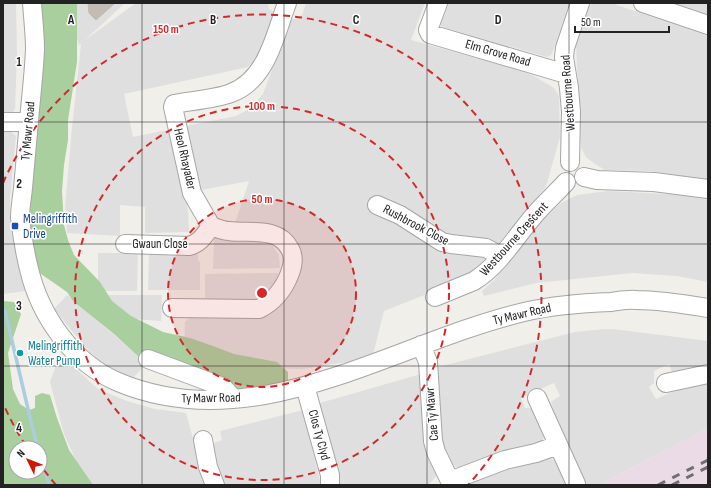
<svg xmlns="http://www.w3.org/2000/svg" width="711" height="488" viewBox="0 0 711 488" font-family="'Sofia Sans Condensed',sans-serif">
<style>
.residential{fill:#e0dfdf}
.industrial{fill:#eadbe6}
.forest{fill:#a9cf9f;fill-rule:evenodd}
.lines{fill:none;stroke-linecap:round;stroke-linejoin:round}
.stream{stroke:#abcddd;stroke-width:3.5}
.building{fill:#c2bcb5;stroke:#c3b8ab}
.minor-casing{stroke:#a6a6a6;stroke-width:20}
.minor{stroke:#fff;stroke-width:18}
.rail{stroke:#707070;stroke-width:3;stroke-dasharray:8 8;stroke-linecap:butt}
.grid{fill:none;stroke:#222;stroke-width:1;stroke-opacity:0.55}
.ring{fill:none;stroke:#d62828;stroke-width:2;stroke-dasharray:7 5}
.transit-dot{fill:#1a4fb4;stroke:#fff;stroke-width:1.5}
.culture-dot{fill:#0f9aa8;stroke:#fff;stroke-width:1.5}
.labels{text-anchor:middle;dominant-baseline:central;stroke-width:3;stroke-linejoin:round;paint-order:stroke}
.street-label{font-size:13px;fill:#222;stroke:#fff}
.transit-label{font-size:13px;fill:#164399;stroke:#fff;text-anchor:start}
.culture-label{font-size:13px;fill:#0d838f;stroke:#fff;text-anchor:start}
.grid-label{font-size:13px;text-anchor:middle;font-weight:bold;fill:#222;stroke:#fff;stroke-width:3;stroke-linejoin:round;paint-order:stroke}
.centre{fill:#d62828;stroke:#fff;stroke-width:2}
.ring-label{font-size:12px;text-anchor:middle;font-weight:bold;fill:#d62828;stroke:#fff;stroke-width:3;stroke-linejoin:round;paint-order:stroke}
</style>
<rect width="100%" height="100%" fill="#f1efe9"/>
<path class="residential" d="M3,3H16L17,55L15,109L13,112L3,113Z
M72,3H123V5L85,40L136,3H268L269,9L275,12L256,59L248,67L124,94L133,137L172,129L188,211L189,232L145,233V207L120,205V236L67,233L65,206L72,128L81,44L79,45L75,31Z
M306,3H425L411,40L516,69L534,76L554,88L559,96L560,137L547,183L545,188L494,249L488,245L445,239L394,206L374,198L371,209L378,208L392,215L439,244L451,248L484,251L487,255L484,260L469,274L437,290L384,311L372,358L303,369L246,368L184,353L185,322L191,316L255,317L269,315L288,297L299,269L296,245L282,232L265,225L234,226L249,181L201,190L186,126L236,116L249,109L263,94L291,19H296L302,15Z
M449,3H569L553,51L551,55L547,57L442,27L441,24Z
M591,3H611L708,36V180L650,171L605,170L595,164L586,157L581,148L576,45Z
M675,3H708V15Z
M3,131H10L16,136L10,197V226L25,291L3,294Z
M608,191L685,195L708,200V282L677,276L632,273L536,283L484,296L482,291L493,281L547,215L561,203L577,195Z
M218,237L270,242L279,255L280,268L213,269L214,238Z
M98,253H138L137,291H98Z
M149,254H198V259L200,263V290H148Z
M278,273L277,281L270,293L261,301L205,300V274Z
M67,295L147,363L132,379L106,368L86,348L54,309Z
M103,295H162L161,321L121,318Z
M604,329H613L708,341V365L706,367L672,372L669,364L654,371V383L649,387L656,399L677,390L708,381V428L599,485H584L555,415L551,402L560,396L554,383L521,398L525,408H531L537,411L544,431L543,441L533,446L488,457L458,468L453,465L444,448L442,437L438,367L575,332Z
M60,354L98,389L127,401L155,409L186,413L200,464L208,485H87L64,434L50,382Z
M421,374L437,473L435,478L428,485H338L320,403Z
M303,410L321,485H223L210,449L214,443L222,440L220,431Z
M550,458L557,461L571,485H461L471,480Z"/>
<path class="industrial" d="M708,428V483L705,485H599Z"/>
<path class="forest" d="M38,3H77V62L68,120V140L64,165L62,191L64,225L68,240L74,255L100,282L112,301L131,316L163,332L190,338L213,346L234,354L277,362L288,372V383L243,396L156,364L138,356L114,334L73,301L67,292L41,274L33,260L26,221Z
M3,301L14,302L21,314L8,353L13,389L20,404L29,410L35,408V396L42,393L50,395L57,418L69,450L93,485H3ZM16,448H40V472H16Z"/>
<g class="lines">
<path class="stream" d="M5,311L32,426L38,448
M40,454L49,485"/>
</g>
<path class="building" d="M88,3H115L96,20L89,13Z"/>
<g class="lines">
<defs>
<path id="minor" d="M32,3C33,18 35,34 35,49C34,73 31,97 29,121C27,143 25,165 23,188C22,198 20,208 20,218C22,235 25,253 29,269C40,316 73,363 118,382C256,440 393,343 524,312C554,305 581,303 611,302C619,301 628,299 636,300C660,300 684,304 708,308
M438,3L428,30L430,34L566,74
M643,3L708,25
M3,122H29
M570,162L571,112L569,88L564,57L565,48L580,3
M584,177L597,180L654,182L708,189
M377,205L400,215L442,242L451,244L486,248L501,256
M125,244L189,246C200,243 204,236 211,226
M435,297L474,281C501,264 517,234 538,211C547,201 557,192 566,182
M172,308L259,309C275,301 284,289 290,273C293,265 294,256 290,249C278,226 250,234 229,231C223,231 217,228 211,226L192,193L173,107L174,104C190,101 216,99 231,93C267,80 275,35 287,3
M421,345L428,362L433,441L436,452L450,481L505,460L536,453L558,445
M148,359L223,387L234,399
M666,383L708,374
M305,386L330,475V485
M537,398L576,484
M203,440L208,467L215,485"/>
</defs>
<use href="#minor" class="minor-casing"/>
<use href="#minor" class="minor"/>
<path class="rail" d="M658,485L708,460
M672,485L708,467"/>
</g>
<path class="grid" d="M142,3V485M284,3V485M427,3V485M569,3V485M3,122H708M3,244H708M3,366H708"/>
<circle cx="262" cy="293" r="94" fill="#d62828" fill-opacity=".12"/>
<g class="ring">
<circle cx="262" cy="293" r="94"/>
<circle cx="262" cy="293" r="187"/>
<path d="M56 485A281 281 0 0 1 41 466M26 446A281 281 0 0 1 3 403M3 183A281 281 0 1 1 468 485"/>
</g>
<rect class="transit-dot" x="11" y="222" width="8" height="8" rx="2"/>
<circle class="culture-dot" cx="20" cy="353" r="4"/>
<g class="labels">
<g class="street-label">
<text transform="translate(498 53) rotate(16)">Elm Grove Road</text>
<text transform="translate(568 93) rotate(-94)">Westbourne Road</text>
<text transform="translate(28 131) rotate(-85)">Ty Mawr Road</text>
<text transform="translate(185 159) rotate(77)">Heol Rhayader</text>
<text transform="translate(416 225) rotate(28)">Rushbrook Close</text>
<text transform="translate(514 239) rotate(-48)">Westbourne Crescent</text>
<text x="160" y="244">Gwaun Close</text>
<text transform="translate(522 314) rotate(-13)">Ty Mawr Road</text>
<text transform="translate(211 398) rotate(-1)">Ty Mawr Road</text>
<text transform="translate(432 414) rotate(-95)">Cae Ty Mawr</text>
<text transform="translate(319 435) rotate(75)">Clos Ty Clyd</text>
</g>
<g class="transit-label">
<text x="23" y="219">Melingriffith<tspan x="23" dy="15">Drive</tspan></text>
</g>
<g class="culture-label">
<text x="28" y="346">Melingriffith<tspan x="28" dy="15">Water Pump</tspan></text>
</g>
</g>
<g class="grid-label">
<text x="71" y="24">A</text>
<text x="213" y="24">B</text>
<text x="356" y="24">C</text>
<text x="498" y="24">D</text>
<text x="19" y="66">1</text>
<text x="19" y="188">2</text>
<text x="19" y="310">3</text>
<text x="19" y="432">4</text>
</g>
<circle cx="262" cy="293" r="6" class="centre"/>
<g class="ring-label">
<text x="166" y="33">150 m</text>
<text x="262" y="110">100 m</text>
<text x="262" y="203">50 m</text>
</g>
<rect width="711" height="488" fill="none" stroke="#222222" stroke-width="8"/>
<g transform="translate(28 460) rotate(313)"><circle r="19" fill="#ffffff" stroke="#a7a7a7"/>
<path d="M0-3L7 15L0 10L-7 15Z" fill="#cc1907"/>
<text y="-6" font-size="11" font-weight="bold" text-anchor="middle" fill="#222222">N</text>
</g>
<path d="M575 26v6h94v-6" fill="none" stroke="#222222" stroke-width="2"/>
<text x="581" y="26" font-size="12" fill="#222222" stroke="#ffffff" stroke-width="3" paint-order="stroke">50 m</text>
</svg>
